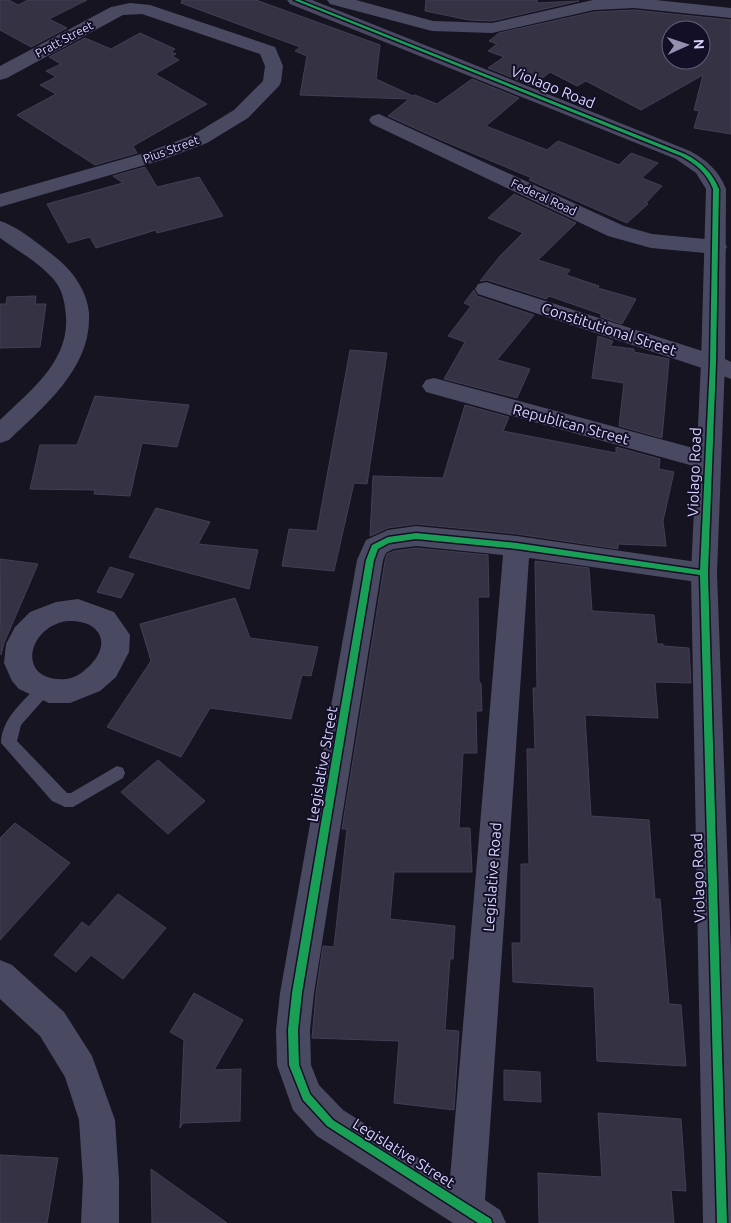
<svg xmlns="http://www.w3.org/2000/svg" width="731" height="1223" viewBox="0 0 731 1223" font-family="Ubuntu,sans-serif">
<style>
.building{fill:#343243;stroke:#433f54;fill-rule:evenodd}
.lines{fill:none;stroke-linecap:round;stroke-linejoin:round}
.service{fill:#4a4962;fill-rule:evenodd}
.minor{fill:#4a4962;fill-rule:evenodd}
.tertiary{fill:#4a4962;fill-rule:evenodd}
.cycleway-casing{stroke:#130f26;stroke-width:3}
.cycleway{fill:#1a9f57;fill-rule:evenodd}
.labels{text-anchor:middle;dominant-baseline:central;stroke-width:4;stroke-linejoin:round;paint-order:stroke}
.far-street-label{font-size:12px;fill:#d9d4ff;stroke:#130f26}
.street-label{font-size:15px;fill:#d9d4ff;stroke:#130f26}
</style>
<rect width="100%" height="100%" fill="#161421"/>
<path class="building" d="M0,0H9L18,5L28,0H87L49,19L67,28L31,47L0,30Z
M182,0H256L380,45L376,79L413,96L415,95L437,104L472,79L519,98L486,126L547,150L558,141L619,165L631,153L658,163L642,178L662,186L646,203L648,204L627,223L529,180L532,178L441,140L388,116L409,99L300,95L307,56L295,51L300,47L181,3Z
M426,0H537L538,3L579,1L492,21L469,20L425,11Z
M634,10L731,20V134L694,128L699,111L694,110L703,75L641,110L586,81L577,86L550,72L533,86L488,68L504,57L488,51L497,44L489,41L499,33L594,12ZM671,30H701V60H671Z
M140,33L175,49L171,52L176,54L172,56L179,60L155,74L207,104L133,146L137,153L95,165L17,115L56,94L40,85L56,77L46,71L61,64L49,57L85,38L111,49Z
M145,167L157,187L199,177L223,216L157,233L156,230L96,248L90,237L68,243L47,204L123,183L113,176Z
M514,194L576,223L538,260L570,270L566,275L599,286L598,288L636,299L622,324L601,317V314L549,296L546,299L487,280L480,281L500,256L523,233L488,218Z
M474,290L477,296L534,315L497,360L530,369L517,398L444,379L465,342L448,336L471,306L464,303Z
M36,296L35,304H46L40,347L0,348V304H6L7,297Z
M598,336L613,341L610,346L634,349V352L669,359L662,438L619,426L624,383L592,378Z
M350,350L387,353L367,484L354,483L334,571L282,566L289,529L317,531Z
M95,396L189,405L177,447L142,443L130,496L94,494L95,490L30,489L40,445H77Z
M465,405L509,417L503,431L616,453V447L660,459L659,469L674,472L663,521L666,546L618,544V549L517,534L416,524L388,528L370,536L373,476L443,478Z
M156,508L210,522L198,544L258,550L249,589L129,557Z
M416,548L488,555L489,597H478L479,683H481L482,711H476L477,753H463L459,828H470L472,872H394L390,919L455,926L453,959H450L445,1030L459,1031L454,1110L394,1103L399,1041L312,1038L316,993L323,946L334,947L347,829H342L385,561L387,554L394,551Z
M0,559L38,564L4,643L1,655Z
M535,561L589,568L592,611L654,615L657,644H663V646L689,648L691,683L655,682L658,718L585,715L591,816L649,820L655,899H660L669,1004L681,1005L686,1066L597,1061L594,987L513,982L512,943H521V864H529L527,749H535L533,688H537Z
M110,567L134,574L121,598L97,592Z
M235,598L250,638L318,647L311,676L302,675L291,719L210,708L181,757L107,727L151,661L140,624Z
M158,760L205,801L168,834L121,792Z
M15,823L70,863L0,940V838Z
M118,894L166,928L123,979L91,955L76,972L54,955L82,922L89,927Z
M194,993L243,1020L214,1070L241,1069L240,1121L183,1123L180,1128L184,1040L170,1032Z
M504,1070L540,1072L541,1102L504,1100Z
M598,1113L681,1119L686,1191L671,1190L674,1223H539L538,1173L602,1177Z
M0,1155L58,1158L47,1223H0Z
M151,1169L227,1223H152Z"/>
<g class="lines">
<path class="service" d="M44,683L50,685L52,690L21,725L17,741L67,793H71L117,766L123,768L125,773L123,778L73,807H65L52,801L1,743C2,718 22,703 38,685Z"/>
<path class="minor" d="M327,0H356L433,21L492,23L593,0H656L731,8V18L634,8L594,10L492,33L432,31L330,4Z
M130,3L150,5L275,47L283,66L281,82L279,86L248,118L207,143L162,160L0,207V194L148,152L193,135L234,110L263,81L265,66L260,54L142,14L123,15L7,78L0,80V66L111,7Z
M379,114L624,226L652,234L716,240L724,242L727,247L724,252L716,254L651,248L608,236L372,124L369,120L372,116Z
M486,282L721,357L731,362V379L705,369L478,294L475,289L478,284Z
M434,378L708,452L717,455L721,461L717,467L708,470L426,392L422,386L426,380Z
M416,526L517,536L704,563L714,566L717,573L714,580L704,583L529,558L485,1200L500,1210L506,1223H453L317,1136L293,1110L277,1065L276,1030L280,993L357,560L366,540L388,530ZM416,546L503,555L450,1178L343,1110L319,1085L311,1065L310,1030L314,993L383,560L386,553L393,549Z
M78,599L114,612L130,635L129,652L116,677L100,691L70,703H49L19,689L12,681L4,663L6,644L15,627L30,612L56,602ZM67,621C101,619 114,645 86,669C81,674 74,678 66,679C16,683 26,627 67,621Z"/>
<path class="tertiary" d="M287,0H312L690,151C707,160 719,171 726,189L725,363L717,573L731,952V1223H703L691,573L701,363L706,189L696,173L676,159L290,4Z
M0,221C17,226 40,245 54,256C72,270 87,290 89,313C92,368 45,405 9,440L0,443V420C30,391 69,362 66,317C65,304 63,291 55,281C40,263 18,251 0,238Z
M0,960L12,965L64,1012L92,1056L115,1120L119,1180V1223H81L83,1180L79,1120L65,1077L40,1036L0,999Z"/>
<defs>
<path id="cycleway" d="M294,0H300L685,154C701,162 712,172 719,189L716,363L708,573L727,1223H717L700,575L517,549L416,539L389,543L378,549L374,560L302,993L298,1030L299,1065L310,1094L333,1120L491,1219L492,1223H478L327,1126L303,1100L289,1065L288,1030L292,993L366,560L372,545L388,537L416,533L517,543L700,570L710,363L713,189C707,173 696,164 681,156Z"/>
</defs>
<use href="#cycleway" class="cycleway-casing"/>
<use href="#cycleway" class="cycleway"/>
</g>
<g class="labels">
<g class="far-street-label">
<text transform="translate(64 39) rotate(-28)">Pratt Street</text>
<text transform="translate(171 149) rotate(-20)">Pius Street</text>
<text transform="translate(544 197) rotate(25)">Federal Road</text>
</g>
<g class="street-label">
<text transform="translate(553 87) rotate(22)">Violago Road</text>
<text transform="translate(609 329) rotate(18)">Constitutional Street</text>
<text transform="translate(571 424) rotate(15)">Republican Street</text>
<text transform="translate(694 472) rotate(-88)">Violago Road</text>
<text transform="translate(322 764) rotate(-80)">Legislative Street</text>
<text transform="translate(492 877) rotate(-86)">Legislative Road</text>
<text transform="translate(698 878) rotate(-92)">Violago Road</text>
<text transform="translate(404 1153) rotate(32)">Legislative Street</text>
</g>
</g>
<g transform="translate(686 45) rotate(87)"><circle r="24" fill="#130f26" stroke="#625e7d"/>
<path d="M0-4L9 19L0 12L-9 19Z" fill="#9591b1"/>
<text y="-8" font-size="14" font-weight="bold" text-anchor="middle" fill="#d9d4ff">N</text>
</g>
</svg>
